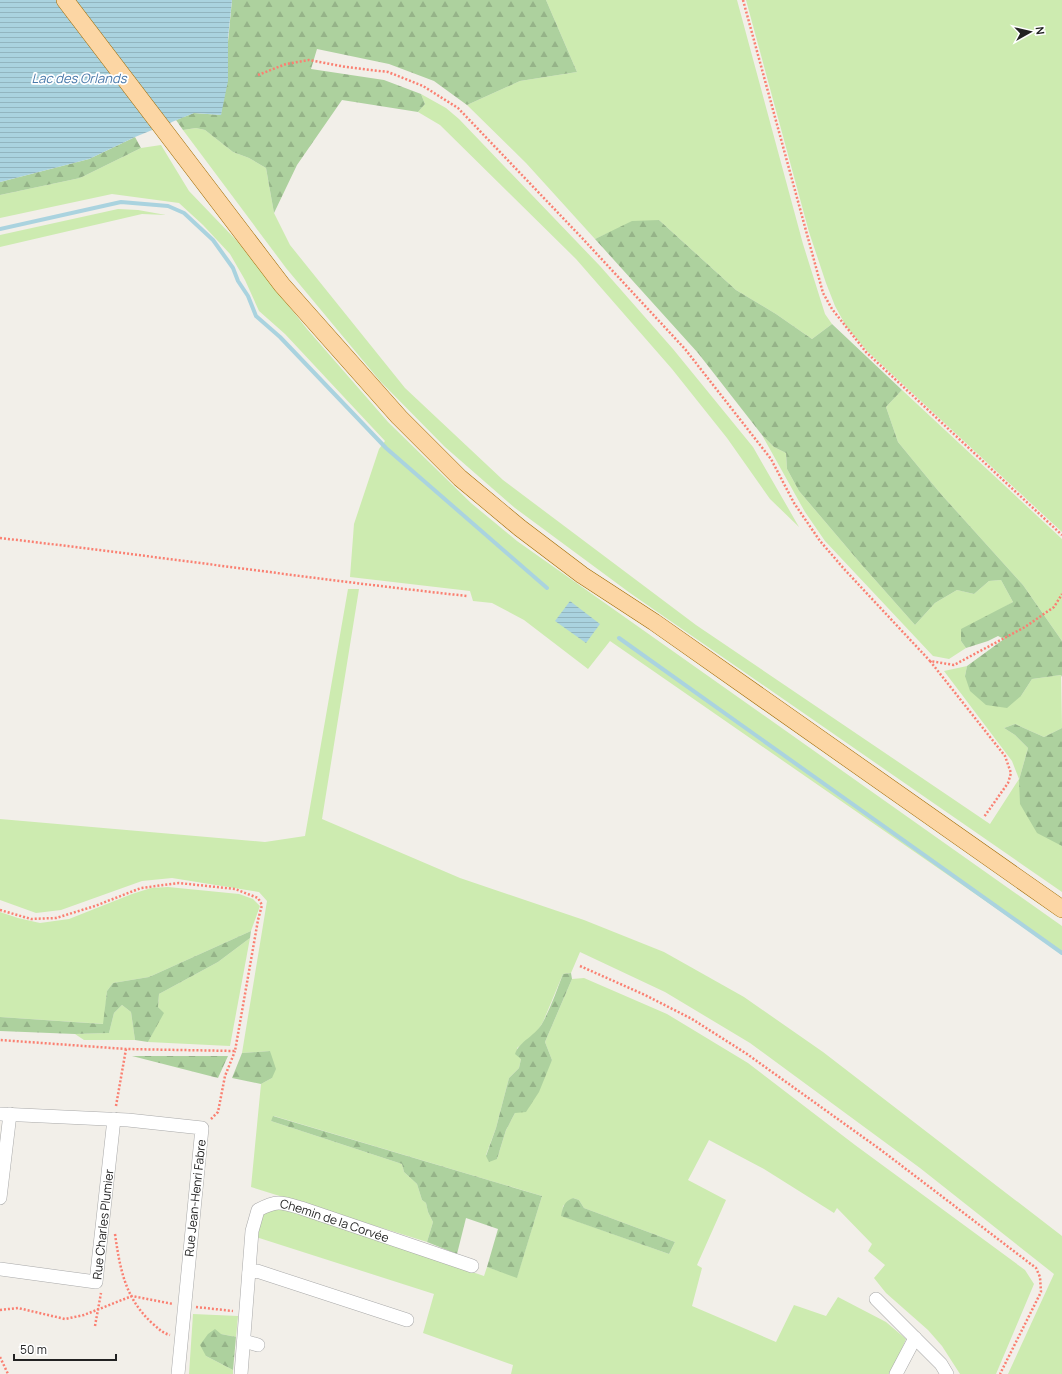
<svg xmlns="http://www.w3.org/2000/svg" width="1062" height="1374" viewBox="0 0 1062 1374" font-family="Manrope,sans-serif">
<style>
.grass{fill:#cdebb0;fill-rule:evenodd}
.forest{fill:url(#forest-firs)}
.water{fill:url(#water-rules)}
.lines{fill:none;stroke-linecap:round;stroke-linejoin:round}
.stream{stroke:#aad3df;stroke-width:4}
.minor-casing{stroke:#a9a9a9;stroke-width:14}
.major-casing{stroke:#a06b00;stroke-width:18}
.path{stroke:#fa8072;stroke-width:2.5;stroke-dasharray:2 2;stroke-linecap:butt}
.minor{stroke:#fff;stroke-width:13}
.major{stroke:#fcd6a4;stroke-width:17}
.labels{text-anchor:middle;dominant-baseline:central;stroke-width:3.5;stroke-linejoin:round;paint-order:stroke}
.street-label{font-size:12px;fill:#222;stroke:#fff}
.water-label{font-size:13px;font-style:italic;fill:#4a7aab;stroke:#fff}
</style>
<defs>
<pattern id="forest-firs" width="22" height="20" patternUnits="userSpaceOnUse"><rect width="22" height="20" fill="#add19e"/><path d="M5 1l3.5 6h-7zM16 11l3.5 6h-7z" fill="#95b388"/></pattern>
<pattern id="water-rules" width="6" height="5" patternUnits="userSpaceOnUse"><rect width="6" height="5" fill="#aad3df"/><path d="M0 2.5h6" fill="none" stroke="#92b5bf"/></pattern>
</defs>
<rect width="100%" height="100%" fill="#f2efe9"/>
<path class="grass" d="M546,0H737L803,244L825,314L832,324L812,339L776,314L736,290L659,220L608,233L595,239L526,163L467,105L520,81L577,72Z
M746,0H1062V532L867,351L846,326L835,306L826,283L809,232Z
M421,94L446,108L459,119L600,266L673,349L753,447L799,527L770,499L727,438L672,369L576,259L440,125L418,112L425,104Z
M196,128L205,130L233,152L249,158L266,168L274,213L290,245L405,388L503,480L696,625L990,824L1019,779L1012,761L944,671L967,666L965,676L1021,696L1032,679L1061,675L1062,728L1044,737L1015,724L1004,728L1015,735L1028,748L1019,780L1056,842L1062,846V892L630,593L515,508L445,447L380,381L286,268L183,130Z
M161,145L189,191L237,241L307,329L388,422L471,503L517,541L1062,926V954L610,641L588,669L524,620L492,603L473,601L470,591L350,577L354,524L379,449L385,441L285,334L259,311L245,280L230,254L203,225L179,203L112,194L0,218V195L80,178L141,148Z
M118,209L138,210L166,215L142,214L0,247V235Z
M902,390L1062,539V641L1023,585L940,493L898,442L886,407Z
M762,435L774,447L786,453L787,469L799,491L861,564L915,625L935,603L957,590L974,594L989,581L1001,580L1013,602L994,613L961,641L966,648L949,659L933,656L825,541L805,512Z
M348,589H359L322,819L460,878L584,920L664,952L744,997L823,1052L1062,1236V1374H1008L1054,1274L920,1168L750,1043L665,992L580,952L571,973L563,974L543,1022L536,1033L517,1048L521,1059L519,1068L509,1078L496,1128L486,1155L497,1159L506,1130L515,1113L552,1060L545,1042L572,979L584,978L667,1014L748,1063L855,1145L1025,1270L1034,1284L996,1374H960L942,1346L928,1330L886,1293L874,1278L885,1265L868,1251L872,1244L837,1208L834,1213L764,1169L709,1140L688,1180L726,1200L697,1265L702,1268L692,1306L776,1342L794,1305L826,1316L838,1297L886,1322L906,1339L891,1374H511L513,1365L423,1333L434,1294L256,1237C262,1214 259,1213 283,1208L484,1276L487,1267L517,1277L542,1196L274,1116L271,1121L402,1164L404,1172L417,1184L422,1200L426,1203L428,1212L433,1222L427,1242L251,1187L261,1084L272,1078L270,1051L242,1053L267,901L259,892L172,878L142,881L61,910L36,913L0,900V819L265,842L305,836ZM573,1198L579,1200L584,1208L675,1242L669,1254L562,1216L563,1206Z
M168,887L239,894L253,899L260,906L251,931L149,977L113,983L107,991L104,1024L0,1017V912L18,918L40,923L69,919L132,894L151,888Z
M250,938L230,1046L148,1042L163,1013L158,1007L159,994L218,962Z
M122,1005L131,1012L135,1040H84L75,1034L109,1033L114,1013Z
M193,1314L238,1316L236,1337L221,1334L206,1356L233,1370V1374H189Z"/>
<path class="forest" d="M232,0H546L577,72L520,81L467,105L434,81L389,64L317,49L311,69L384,80L421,94L425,104L418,112L342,100L297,165L274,213L266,168L249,158L233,152L205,130L196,128L183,130L176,120L194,113L221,115Z
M135,137L141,148L80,178L0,195V182L89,159Z
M659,220L736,290L776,314L812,339L832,324L902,390L886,407L898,442L940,493L1023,585L1062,641V677L1061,675L1032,679L1021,696L1007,708L986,705L970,691L965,676L967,666L1004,639L998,636L988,641L966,648L961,641V629L1013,602L1001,580L989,581L974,594L957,590L935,603L915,625L861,564L799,491L787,469L786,453L774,447L762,435L698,353L595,239L632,221Z
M1015,724L1044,737L1062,728V846L1037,833L1020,804L1019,780L1028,748L1015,735L1004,728Z
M251,931L250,938L218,962L159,994L158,1007L164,1013L148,1042L135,1040L131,1012L122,1005L114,1013L109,1033L75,1034L0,1031V1017L103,1024L107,991L113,983L149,977Z
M571,973L572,979L545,1042L552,1060L539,1092L526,1112L515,1113L506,1130L497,1159L489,1162L486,1156L496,1128L509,1078L519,1068L521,1059L515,1054C519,1041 536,1036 543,1022C551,1007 557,990 563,974Z
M270,1051L276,1069L272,1078L261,1084L232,1078L242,1053Z
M132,1056H228L218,1078Z
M273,1116L542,1196L517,1278L487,1267L498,1229L466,1218L457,1254L427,1242L433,1222L428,1212L426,1203L422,1200L417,1184L404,1172L402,1164L271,1121Z
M573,1198L579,1200L584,1208L675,1242L669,1254L561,1216C563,1206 564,1202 573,1198Z
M215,1329L221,1334L236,1337L233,1370L206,1356L200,1345L208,1334Z"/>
<path class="water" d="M0,0H232L228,38V81L221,115L194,113L135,137L89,159L0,182Z
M570,601L600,624L586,643L555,621Z"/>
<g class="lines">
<path class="stream" d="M0,229L121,202L168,206L184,213L213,240L233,268L238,281L248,296L256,316L280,337L386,448L547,588
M619,638L1062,953"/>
<defs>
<g id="minor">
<path d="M0,1114L128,1120L202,1128L178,1374"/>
<path d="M0,1198L10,1114"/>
<path id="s1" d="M0,1269L96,1282L114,1119"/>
<path d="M249,1273L257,1271L407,1320"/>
<path d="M876,1299L941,1364L947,1374"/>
<path d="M244,1341L258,1345"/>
<path id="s2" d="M241,1374L252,1231L258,1210C277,1200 281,1202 301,1208L472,1266"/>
<path d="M896,1374L915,1338"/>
</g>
<path id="major" d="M65,0L282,285L399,417L460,478L520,528L582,575L654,622L1062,909"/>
</defs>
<use href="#minor" class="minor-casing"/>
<use href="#major" class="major-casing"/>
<path class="path" d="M743,0L823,293L832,309L866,352L1062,535
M258,75L286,64L309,60L346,67L388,72L423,86L458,108L583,239L685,349L771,459L794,503L820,541L845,570L930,661L954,665L1025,627L1054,607L1062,594
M0,538C156,556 311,579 467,596
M930,661L1005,756L1011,773L1008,783L984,817
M0,910L31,919L56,918L95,906L141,888L179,883L235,889L258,898L262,905L258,920L235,1051L126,1049L0,1040
M580,966L645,995L692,1019L747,1054L881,1150L1036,1268L1040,1277L1041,1292L1000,1374
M116,1106L126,1049
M211,1119L218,1112L225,1076L235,1051
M115,1234C120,1269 125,1298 152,1323C158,1328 162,1333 170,1335
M196,1307L233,1311
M0,1310L18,1308L65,1319L84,1315L132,1296L173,1304
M95,1326L101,1293
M0,1357L8,1374"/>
<use href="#minor" class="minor"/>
<use href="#major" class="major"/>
</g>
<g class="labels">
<g class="street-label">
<text transform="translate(195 1198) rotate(-84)">Rue Jean-Henri Fabre</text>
<text stroke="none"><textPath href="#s2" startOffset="246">Chemin de la Corvée</textPath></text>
<text stroke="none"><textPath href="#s1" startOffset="155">Rue Charles Plumier</textPath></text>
</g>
<g class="water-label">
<text x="79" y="78">Lac des Orlands</text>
</g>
</g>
<g transform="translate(1030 32) rotate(82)" stroke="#ffffff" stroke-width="3" paint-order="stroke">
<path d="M0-3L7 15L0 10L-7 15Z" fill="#222222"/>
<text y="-6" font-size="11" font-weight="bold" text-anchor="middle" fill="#222222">N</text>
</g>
<path d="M14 1354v6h102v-6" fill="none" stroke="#222222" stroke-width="2"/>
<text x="20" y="1354" font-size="12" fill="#222222" stroke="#ffffff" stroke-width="3" paint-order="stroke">50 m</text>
</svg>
